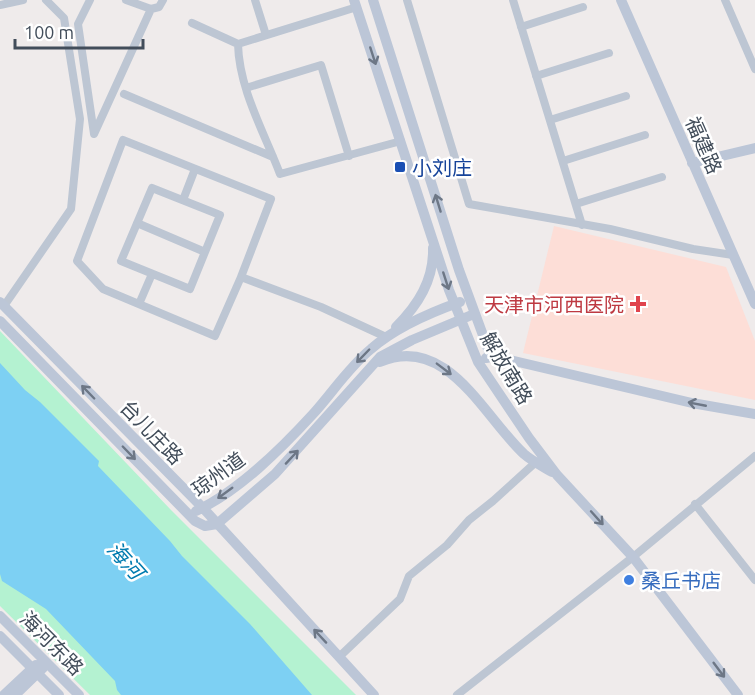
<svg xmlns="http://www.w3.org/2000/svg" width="755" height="695" viewBox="0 0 755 695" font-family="Ubuntu,'Noto Sans SC',sans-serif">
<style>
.medical{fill:#fdded7}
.green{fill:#b4f2d1}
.water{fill:#7dd0f3}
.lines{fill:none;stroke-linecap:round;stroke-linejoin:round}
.street{stroke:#bdc6d3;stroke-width:8}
.secondary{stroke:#bcc6d7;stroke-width:10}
.oneway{stroke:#6d7786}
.transit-dot{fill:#1a4fb4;stroke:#fff;stroke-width:2}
.health-dot{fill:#e0444e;stroke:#fff;stroke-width:2}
.shop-dot{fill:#3f7fe0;stroke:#fff;stroke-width:2}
.labels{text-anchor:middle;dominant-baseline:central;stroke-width:5;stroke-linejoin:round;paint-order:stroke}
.street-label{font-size:20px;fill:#424d5a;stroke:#fff}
.transit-label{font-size:20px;fill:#164399;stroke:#fff;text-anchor:start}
.health-label{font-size:20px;fill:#be3a42;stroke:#fff;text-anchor:end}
.shop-label{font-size:20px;fill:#366cbe;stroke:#fff;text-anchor:start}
.water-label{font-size:21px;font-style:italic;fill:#007baf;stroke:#fff}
</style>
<rect width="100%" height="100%" fill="#efebeb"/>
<path class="medical" d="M554,226L726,267L755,341V400L523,353Z"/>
<path class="green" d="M0,331L171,510L356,695H90L0,606Z"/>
<path class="water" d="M0,363L25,390L40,402L99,461L98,466L170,541L182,556L250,624L312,695H121L117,690L115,681L46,609L2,581L0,574Z"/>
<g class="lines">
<path class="street" d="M90,0L78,24L94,134L151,9
M126,0L151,9L159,7L163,0
M255,0L266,35
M407,0L469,204L610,229L693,249L733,255
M513,0L582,225
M725,0L755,69
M0,5L23,0
M357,7L238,44C239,89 264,132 280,174L401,141
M192,23L238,44
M521,27L583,7
M536,76L609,53
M246,88L321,65L349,156
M124,94L273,157
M550,120L626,96
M563,161L645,135
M152,188L220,215L190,289L121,261Z
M183,200L195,169
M576,204L662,177
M137,223L205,252
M241,277L215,336L103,289L77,261L123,140L271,199L241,277L321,307L386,337
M139,304L152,274
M4,306L71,209L80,119L64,18L46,0
M695,504L755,580
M339,657L400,599L409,576L447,545L469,520L493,501L536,462
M457,695L633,557L755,456"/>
<path class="secondary" d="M354,0L449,290L478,362L529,438L557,475L633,557L738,695
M373,0L459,270L491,357
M621,0L755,304
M692,163L755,148
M0,302L203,508L374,695
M0,321L195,521L205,526L217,524L275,474L380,357L412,340L474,314
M396,327C418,305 434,280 433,248
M486,358L491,357L510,360L692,403L755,414
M380,362C447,333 484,417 524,454C532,461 542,466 552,472
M196,511C239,491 281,449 313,414C332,393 349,367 371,349C396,327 429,313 460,302
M0,616L79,695
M0,636L59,695
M4,695L36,665
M15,695L43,668"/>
</g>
<defs><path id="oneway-shaft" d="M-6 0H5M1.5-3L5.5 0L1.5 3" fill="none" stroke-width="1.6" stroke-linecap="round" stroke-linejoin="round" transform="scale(1.5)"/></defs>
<g class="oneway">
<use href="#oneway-shaft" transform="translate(373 56) rotate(72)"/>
<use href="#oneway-shaft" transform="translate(438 203) rotate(-107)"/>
<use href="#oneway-shaft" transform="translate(446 281) rotate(72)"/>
<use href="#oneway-shaft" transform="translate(363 356) rotate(134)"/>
<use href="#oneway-shaft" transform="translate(444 369) rotate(37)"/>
<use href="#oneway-shaft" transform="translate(88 392) rotate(-134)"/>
<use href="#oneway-shaft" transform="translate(697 404) rotate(-169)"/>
<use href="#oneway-shaft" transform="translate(129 453) rotate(46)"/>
<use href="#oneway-shaft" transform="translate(292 457) rotate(-47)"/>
<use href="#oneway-shaft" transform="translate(225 493) rotate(144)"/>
<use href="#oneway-shaft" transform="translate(597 518) rotate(48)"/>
<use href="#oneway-shaft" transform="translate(320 636) rotate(-133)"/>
<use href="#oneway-shaft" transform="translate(719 670) rotate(53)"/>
</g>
<rect class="transit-dot" x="394" y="161" width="12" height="12" rx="3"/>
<path class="health-dot" d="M635 295h6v6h6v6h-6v6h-6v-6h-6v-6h6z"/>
<circle class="shop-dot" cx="629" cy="580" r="6"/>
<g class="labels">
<g class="street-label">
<text transform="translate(704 145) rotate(66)">福建路</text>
<text transform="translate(507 368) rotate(59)">解放南路</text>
<text transform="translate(152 432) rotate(46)">台儿庄路</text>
<text transform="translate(218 474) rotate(-36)">琼州道</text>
<text transform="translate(52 643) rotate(45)">海河东路</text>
</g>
<g class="transit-label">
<text x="412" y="167">小刘庄</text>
</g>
<g class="health-label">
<text x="624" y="304">天津市河西医院</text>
</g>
<g class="shop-label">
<text x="641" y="580">桑丘书店</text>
</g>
<g class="water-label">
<text transform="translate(126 560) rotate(48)">海河</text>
</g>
</g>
<path d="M15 39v9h128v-9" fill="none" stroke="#424d5a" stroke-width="3"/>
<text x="24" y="39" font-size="18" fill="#424d5a" stroke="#ffffff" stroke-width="4.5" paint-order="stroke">100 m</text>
</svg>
